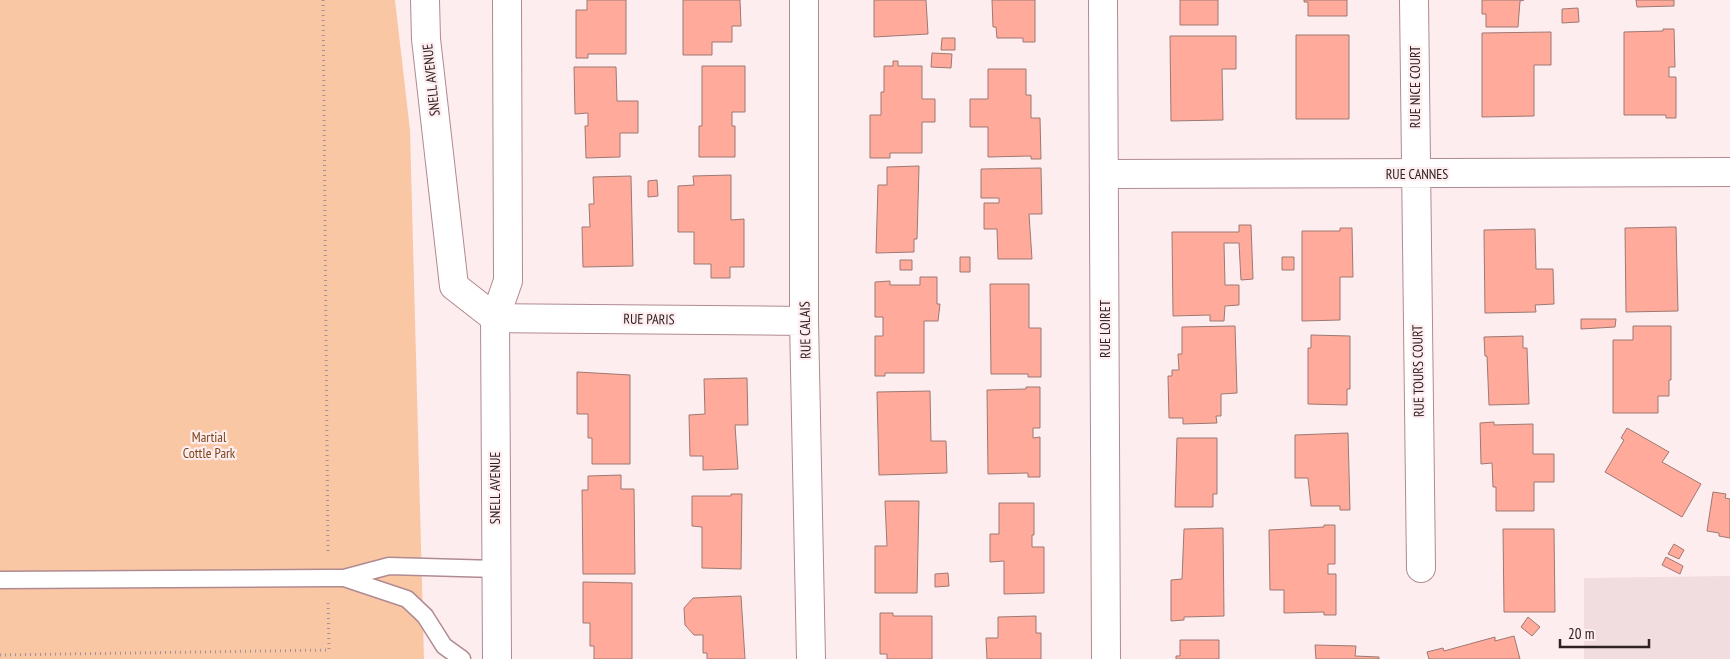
<svg xmlns="http://www.w3.org/2000/svg" width="1730" height="659" viewBox="0 0 1730 659" font-family="'PT Sans Narrow',sans-serif">
<style>
.built{fill:#f1dce0}
.green{fill:#fac7a5}
.building{fill:#ffaa9b;stroke:#9d7972}
.lines{fill:none;stroke-linecap:round;stroke-linejoin:round}
.lane-casing{stroke:#b08a91;stroke-width:19}
.street-casing{stroke:#b08a91;stroke-width:30}
.secondary-casing{stroke:#b08a91;stroke-width:30}
.path{stroke:#a29295;stroke-width:3;stroke-dasharray:1 4;stroke-linecap:butt}
.lane{stroke:#fff;stroke-width:16}
.street{stroke:#fff;stroke-width:28}
.secondary{stroke:#fff;stroke-width:28}
.labels{text-anchor:middle;dominant-baseline:central;stroke-width:4.5;stroke-linejoin:round;paint-order:stroke}
.street-label{font-size:14px;fill:#2f2023;stroke:#feedef}
.park-label{font-size:14px;fill:#7d4519;stroke:#feedef}
</style>
<rect width="100%" height="100%" fill="#feedef"/>
<path class="built" d="M1730,576V659H1584V578Z"/>
<path class="green" d="M0,0H395L410,130L424,659H0Z"/>
<path class="building" d="M587,0H626V54H588V58H576V10H587Z
M683,0H740L741,26H732V42H712V55H683Z
M874,0H926L928,34L874,37Z
M992,0H1035V42H1023V38H997L996,27H993Z
M1180,0H1218V25H1180Z
M1304,0H1347V16H1308V2H1304Z
M1482,0H1524L1520,1L1518,27H1486V14H1482Z
M1636,0H1674V6L1637,7Z
M1578,8L1579,22L1562,23V9Z
M1663,29H1674L1675,67H1669V77H1676V118H1666V115H1624V32L1663,31Z
M1551,32V65H1534V116L1482,117V33Z
M1296,35H1349V119H1296Z
M1170,36H1236V69H1222L1223,120L1171,121Z
M942,38H955V50H941Z
M932,53L952,54L951,68L931,67Z
M893,61H898V66H922V99H935V122H922V153H890V158H870V115H881V92H884V66H893Z
M702,66H745V112H732V126H735V157H699V126H702Z
M574,67H616L617,101H638V133H620V157L586,158L585,126H588V113L575,114Z
M988,69H1026V95H1031V118H1040L1041,159H1031V156L988,157V127H970V99H988Z
M919,166L917,239H914V252L876,253L878,185H887V167Z
M1041,168L1042,214H1029L1032,259H998L997,229H984V203H999V198H981V169Z
M731,175V220L744,219V267H730V278H711V264H694V232H678V186L694,185L693,176Z
M631,176L633,266L583,267L582,227H590L589,204H594L593,177Z
M657,180L658,196L648,197V181Z
M1239,225H1251L1253,279L1241,280L1239,243H1224L1225,285H1239V305L1225,306L1224,321H1210V315L1173,316L1172,232H1239Z
M1676,227L1678,311L1626,312L1625,228Z
M1340,228H1352L1353,277H1340V320L1302,321V231H1340Z
M1535,229L1536,269H1553L1554,304L1535,305L1536,312L1485,313L1484,230Z
M960,257H970V272H960Z
M1282,257H1294V270H1282Z
M900,260H912V270H900Z
M920,277H937V304H940L938,321H924V373H885V376H875V336H883V317H875V282L890,281V285H920Z
M990,284H1029V328H1041V377H1028V374H991Z
M1581,319H1616L1615,327L1581,329Z
M1235,326L1237,393L1221,394V416H1216L1217,423L1183,424V418H1169L1168,376H1172V370H1179L1178,354H1182V327Z
M1633,326H1671V380H1669V396H1658V413H1613V340H1633Z
M1311,335L1350,336V389H1347V405L1308,404V348H1311Z
M1523,336V348H1527L1529,404L1489,405L1487,356H1485L1484,337Z
M577,372L630,375V464H592V438H588V414H577Z
M747,378L748,425H735L738,469L703,470V456H690L689,415L705,414L704,379Z
M1026,387H1040V428H1033V438L1040,437V477H1028V473L988,474L987,390L1026,389Z
M930,391L931,441H946L947,473L879,475L877,392Z
M1494,422V425L1533,424V454H1554V482H1534V511H1496V487H1493L1492,463L1481,464L1480,423Z
M1627,428L1669,452L1662,462L1701,484L1682,517L1605,472L1624,440L1621,438Z
M1348,433L1350,510H1340V506H1311L1308,478H1295V435Z
M1177,438H1217V494H1213V507H1175Z
M621,475V489H634L635,574H583L582,490H588V476Z
M1713,492L1726,494L1725,498L1730,499V538L1719,536V533L1707,531Z
M731,494H742L741,569L702,568V527L692,526V496H731Z
M885,501H919L917,593H875V546H887Z
M999,503H1034V535H1032V547H1044V593L1004,594V561L990,562V534H999Z
M1324,525H1335V564H1328V574H1336V615H1324V612L1284,613V590H1270L1269,530L1324,527Z
M1223,528L1224,616L1184,617V620L1171,621V580L1182,579L1184,529Z
M1503,529H1554L1555,612H1504Z
M1674,544L1684,550L1679,559L1668,554Z
M1666,557L1683,566L1680,574L1662,565Z
M948,573L949,586L935,587V574Z
M583,582L632,583V659H594V646H590V623H583Z
M741,596L745,659H707V653H703V635H694L685,625L684,608L693,598Z
M880,613H893V616H932V659H887V654H880Z
M1036,616V633H1041V659H987L986,638H998V617Z
M1528,617L1540,627L1532,636L1521,627Z
M1514,636L1520,659H1429L1427,652L1443,648L1444,651L1495,637V641Z
M1180,640H1219V659H1176V656H1180Z
M1315,645L1356,646L1355,656L1379,657V659H1316Z"/>
<g class="lines">
<defs>
<path id="lane" d="M344,578L407,599L425,616L444,646L462,659
M0,580L328,578H344L389,566L496,569"/>
<path id="street" d="M804,0V321L811,659
M1103,0L1106,659
M1414,0L1421,568
M1105,174L1730,172
M495,318L804,321"/>
<path id="secondary" d="M425,0L426,39L454,286L495,318
M497,659L495,318L508,281L507,0"/>
</defs>
<use href="#lane" class="lane-casing"/>
<use href="#street" class="street-casing"/>
<use href="#secondary" class="secondary-casing"/>
<path class="path" d="M323,0L328,553
M0,655L329,650L328,600"/>
<use href="#lane" class="lane"/>
<use href="#street" class="street"/>
<use href="#secondary" class="secondary"/>
</g>
<g class="labels">
<g class="street-label">
<text transform="translate(431 80) rotate(-96)">SNELL AVENUE</text>
<text transform="translate(1415 87) rotate(-90)">RUE NICE COURT</text>
<text x="1417" y="174">RUE CANNES</text>
<text transform="translate(649 319) rotate(1)">RUE PARIS</text>
<text transform="translate(1105 329) rotate(-90)">RUE LOIRET</text>
<text transform="translate(805 330) rotate(-91)">RUE CALAIS</text>
<text transform="translate(1418 371) rotate(-91)">RUE TOURS COURT</text>
<text transform="translate(495 488) rotate(-90)">SNELL AVENUE</text>
</g>
<g class="park-label">
<text x="209" y="437">Martial<tspan x="209" dy="16">Cottle Park</tspan></text>
</g>
</g>
<path d="M1560 639v8h89v-8" fill="none" stroke="#2f2023" stroke-width="2.5"/>
<text x="1568" y="639" font-size="15" fill="#2f2023" stroke="#feedef" stroke-width="4" paint-order="stroke">20 m</text>
</svg>
